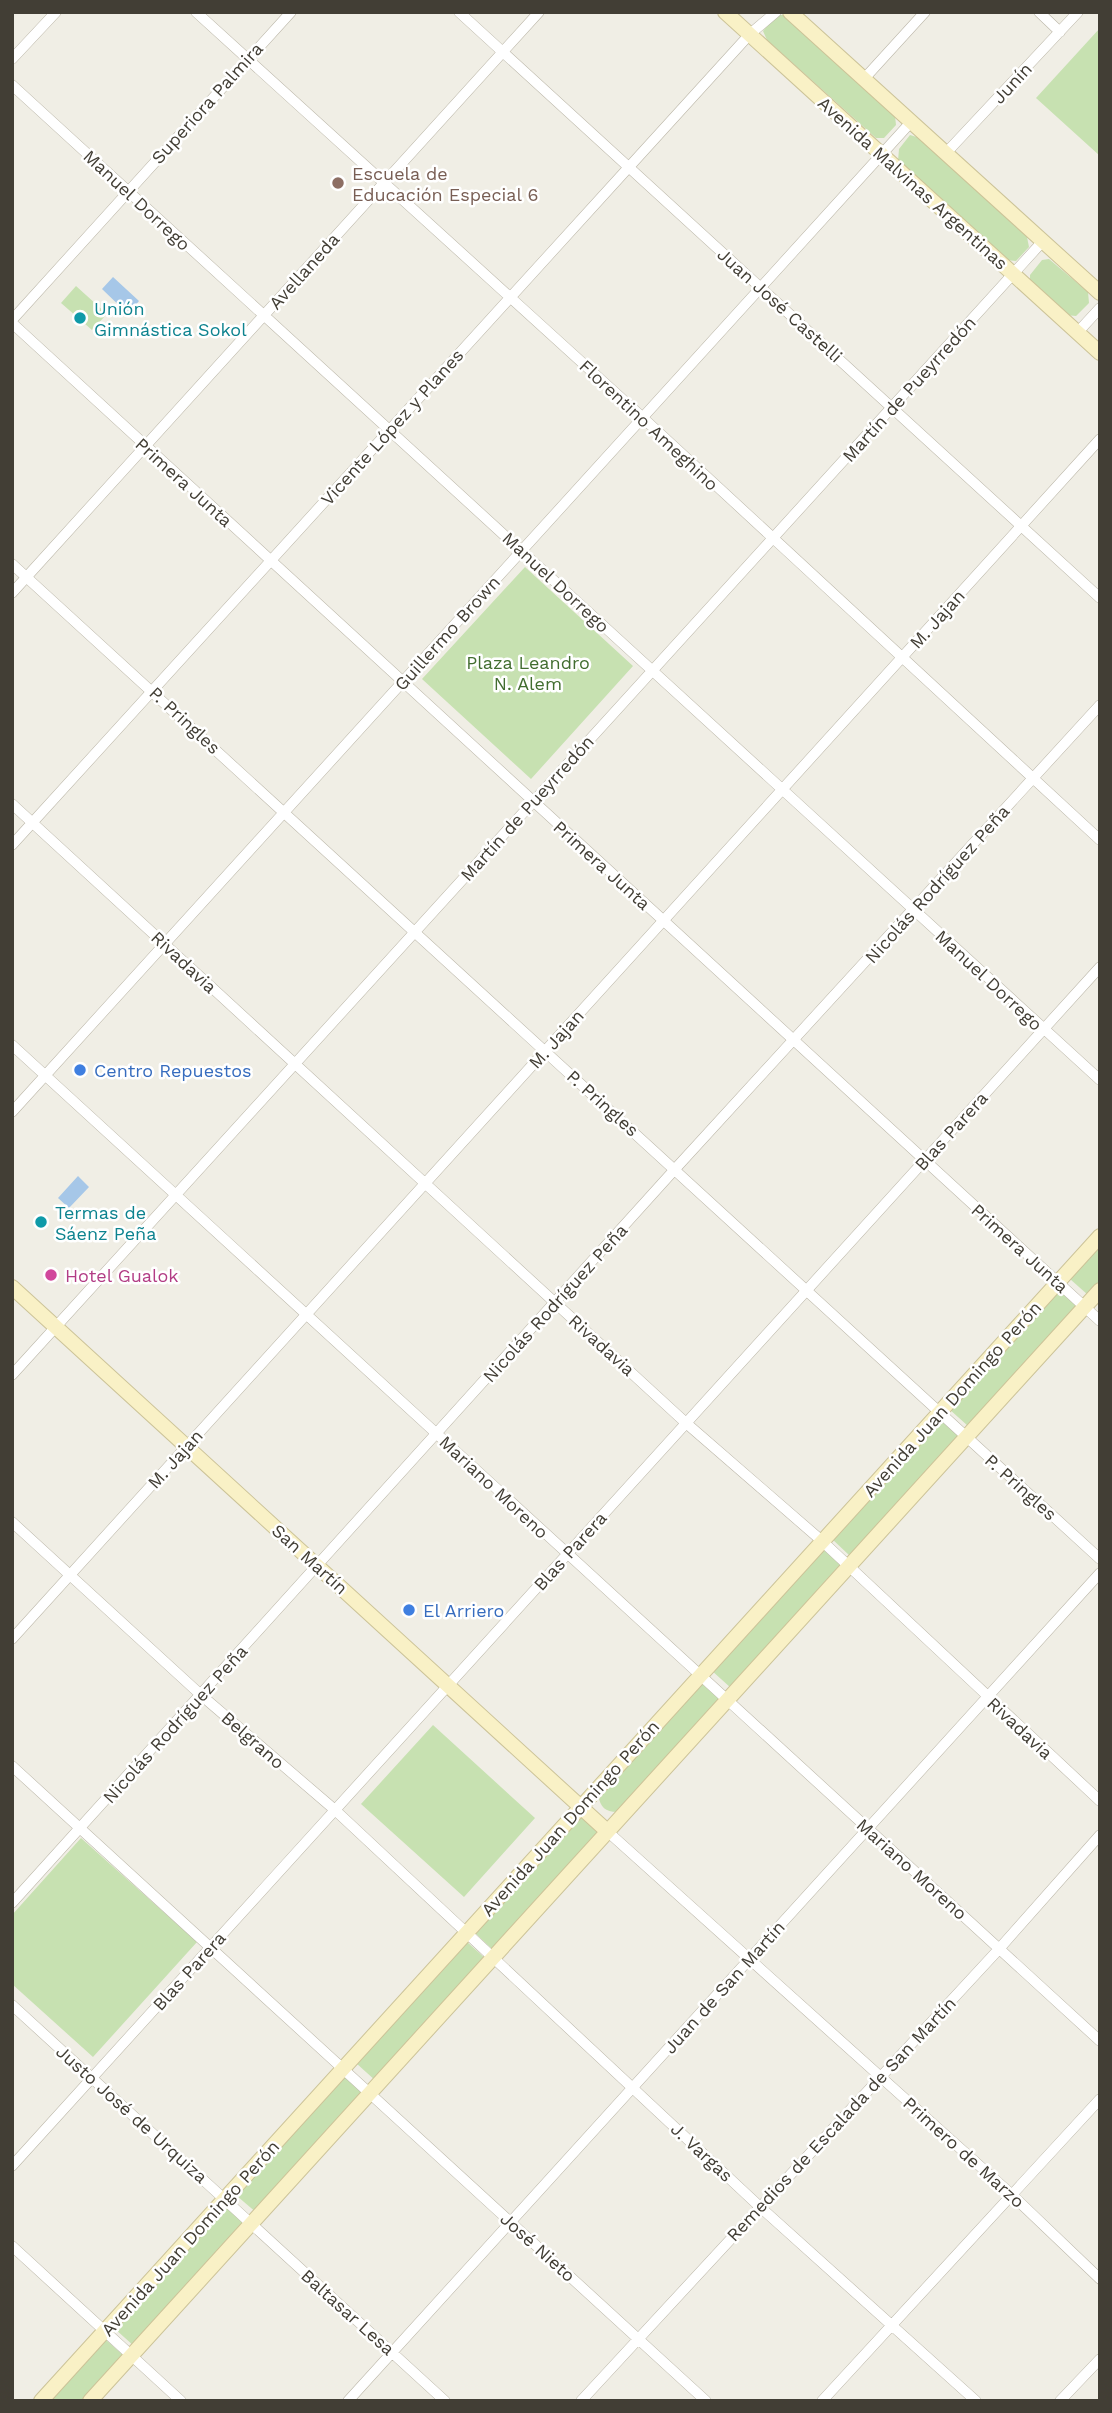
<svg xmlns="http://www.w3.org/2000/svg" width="1112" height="2413" viewBox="0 0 1112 2413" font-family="'Work Sans',sans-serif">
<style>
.green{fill:#c7e1b1}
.water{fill:#a6c7e8}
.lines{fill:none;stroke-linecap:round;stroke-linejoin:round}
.street-casing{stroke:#bbb6a8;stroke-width:11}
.secondary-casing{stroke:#ccc398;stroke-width:16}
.street{stroke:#fff;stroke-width:10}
.secondary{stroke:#f9f1c6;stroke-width:14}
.education-dot{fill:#8d6e63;stroke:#fff;stroke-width:2.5}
.culture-dot{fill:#0f9aa8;stroke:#fff;stroke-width:2.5}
.shop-dot{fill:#3f7fe0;stroke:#fff;stroke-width:2.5}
.hotel-dot{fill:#d1479c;stroke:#fff;stroke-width:2.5}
.labels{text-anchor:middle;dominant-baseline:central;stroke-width:5;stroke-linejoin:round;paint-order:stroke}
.street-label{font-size:18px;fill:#423e35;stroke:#fff}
.education-label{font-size:18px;fill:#785e54;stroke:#fff;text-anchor:start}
.culture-label{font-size:18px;fill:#0d838f;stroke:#fff;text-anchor:start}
.park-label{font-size:18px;fill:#416d2f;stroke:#fff}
.shop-label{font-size:18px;fill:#366cbe;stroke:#fff;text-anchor:start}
.hotel-label{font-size:18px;fill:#b23c85;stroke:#fff;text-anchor:start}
</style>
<rect width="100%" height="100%" fill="#f0eee5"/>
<path class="green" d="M776,15H785L895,116L896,125L884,138H876L767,40L763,31Z
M1100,28V156L1036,98Z
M910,135L920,138L1027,237L1029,247L1016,261L1006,260L898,161L899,149Z
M1049,259L1088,292L1089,303L1076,316L1066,315L1030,283V275L1042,260Z
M76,286L107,314L92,330L61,303Z
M525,567L633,666L531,779L422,679Z
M1100,1246V1283L1088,1295L1070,1279Z
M1059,1287L1078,1304L968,1426L948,1408Z
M941,1419L960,1436L850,1556L831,1538Z
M822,1548L842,1566L731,1688L711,1670Z
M703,1682L721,1699L617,1812C605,1812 601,1807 598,1796Z
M433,1725L535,1818L464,1897L361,1804Z
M579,1818H587L599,1829L593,1842L494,1951L474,1932Z
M81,1838L197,1942L93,2057L12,1984V1915Z
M466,1941L487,1960L377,2082L356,2063Z
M345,2075L366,2093L258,2214L237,2196Z
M225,2205L246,2224L135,2347L114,2328Z
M105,2339L124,2356L83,2401H48Z"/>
<path class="water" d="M113,277L139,301L128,314L102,289Z
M78,1176L89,1187L69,1208L58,1198Z"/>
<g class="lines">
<defs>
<path id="street" d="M196,12L642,417L1100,840
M459,12L1100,598
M1039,12L1060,32
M12,59L56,12
M863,80L925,12
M12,85L1100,1080
M946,153L1078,12
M12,320L291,12
M12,323L1100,1321
M1077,333L1100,308
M12,564L1100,1559
M12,593L539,12
M12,804L686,1423L822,1541L1100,1801
M12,845L629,167L750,34L776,12
M12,1045L1100,2041
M12,1112L911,122
M12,1375L1043,241
M12,1522L201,1695L335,1810L759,2206L976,2401
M12,1639L1100,439
M12,1766L706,2401
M607,1831L1011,2194L1100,2279
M12,1903L676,1168L1100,705
M12,2005L445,2401
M12,2166L1100,967
M12,2246L181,2401
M348,2401L1100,1573
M581,2401L999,1949L1100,1835
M822,2401L1100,2099
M1060,2401L1100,2359"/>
<path id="secondary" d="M725,12L1100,353
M790,12L1100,293
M12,1287L607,1831
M41,2401L1100,1236
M90,2401L1100,1290"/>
</defs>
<use href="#street" class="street-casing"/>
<use href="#secondary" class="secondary-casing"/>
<use href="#street" class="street"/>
<use href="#secondary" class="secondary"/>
</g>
<circle class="education-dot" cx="338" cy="183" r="7"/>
<g class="culture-dot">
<circle cx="80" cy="318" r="7"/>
<circle cx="41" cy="1222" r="7"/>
</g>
<g class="shop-dot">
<circle cx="80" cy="1070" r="7"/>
<circle cx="409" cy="1610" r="7"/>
</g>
<circle class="hotel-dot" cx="51" cy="1275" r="7"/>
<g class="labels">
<g class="street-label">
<text transform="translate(1012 83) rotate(-47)">Junín</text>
<text transform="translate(207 103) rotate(-48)">Superiora Palmira</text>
<text transform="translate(913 183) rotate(42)">Avenida Malvinas Argentinas</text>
<text transform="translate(137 200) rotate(43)">Manuel Dorrego</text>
<text transform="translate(304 271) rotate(-48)">Avellaneda</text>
<text transform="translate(780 305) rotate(42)">Juan José Castelli</text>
<text transform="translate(909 389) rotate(-48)">Martín de Pueyrredón</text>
<text transform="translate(649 425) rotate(43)">Florentino Ameghino</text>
<text transform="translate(392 427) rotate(-48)">Vicente López y Planes</text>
<text transform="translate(184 482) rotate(42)">Primera Junta</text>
<text transform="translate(556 582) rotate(43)">Manuel Dorrego</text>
<text transform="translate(937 619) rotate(-48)">M. Jajan</text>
<text transform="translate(447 633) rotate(-48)">Guillermo Brown</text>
<text transform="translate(185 720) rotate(43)">P. Pringles</text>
<text transform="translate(527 808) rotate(-48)">Martín de Pueyrredón</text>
<text transform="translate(602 865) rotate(42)">Primera Junta</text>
<text transform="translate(937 884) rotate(-48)">Nicolás Rodríguez Peña</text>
<text transform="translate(184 962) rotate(43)">Rivadavia</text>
<text transform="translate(989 980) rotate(43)">Manuel Dorrego</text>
<text transform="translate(556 1039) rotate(-48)">M. Jajan</text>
<text transform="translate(603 1103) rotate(42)">P. Pringles</text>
<text transform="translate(951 1131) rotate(-48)">Blas Parera</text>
<text transform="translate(1020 1248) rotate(42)">Primera Junta</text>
<text transform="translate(555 1303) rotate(-48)">Nicolás Rodríguez Peña</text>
<text transform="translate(602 1345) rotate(42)">Rivadavia</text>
<text transform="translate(952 1399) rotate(-48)">Avenida Juan Domingo Perón</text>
<text transform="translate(175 1459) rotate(-48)">M. Jajan</text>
<text transform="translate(494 1487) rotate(43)">Mariano Moreno</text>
<text transform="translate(1021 1487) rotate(42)">P. Pringles</text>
<text transform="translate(570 1551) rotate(-48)">Blas Parera</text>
<text transform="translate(310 1559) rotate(42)">San Martín</text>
<text transform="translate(175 1724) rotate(-48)">Nicolás Rodríguez Peña</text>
<text transform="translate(1020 1728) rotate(43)">Rivadavia</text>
<text transform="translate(253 1740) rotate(41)">Belgrano</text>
<text transform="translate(570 1818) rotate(-48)">Avenida Juan Domingo Perón</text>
<text transform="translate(912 1869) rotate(42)">Mariano Moreno</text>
<text transform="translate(189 1971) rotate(-48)">Blas Parera</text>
<text transform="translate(724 1987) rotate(-48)">Juan de San Martín</text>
<text transform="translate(132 2114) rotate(42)">Justo José de Urquiza</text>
<text transform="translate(841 2119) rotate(-47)">Remedios de Escalada de San Martín</text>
<text transform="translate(702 2152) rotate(43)">J. Vargas</text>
<text transform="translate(964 2152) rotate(42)">Primero de Marzo</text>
<text transform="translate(190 2238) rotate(-48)">Avenida Juan Domingo Perón</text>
<text transform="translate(538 2247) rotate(42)">José Nieto</text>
<text transform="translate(348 2312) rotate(42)">Baltasar Lesa</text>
</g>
<g class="education-label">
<text x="352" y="173">Escuela de<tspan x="352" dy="21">Educación Especial 6</tspan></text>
</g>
<g class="culture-label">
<text x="94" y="308">Unión<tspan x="94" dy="21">Gimnástica Sokol</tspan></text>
<text x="55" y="1212">Termas de<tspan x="55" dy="21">Sáenz Peña</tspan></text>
</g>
<g class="park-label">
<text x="528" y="662">Plaza Leandro<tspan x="528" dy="21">N. Alem</tspan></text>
</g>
<g class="shop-label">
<text x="94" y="1070">Centro Repuestos</text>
<text x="423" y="1610">El Arriero</text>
</g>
<g class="hotel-label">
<text x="65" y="1275">Hotel Gualok</text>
</g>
</g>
<rect width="1112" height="2413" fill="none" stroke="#423e35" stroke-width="28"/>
</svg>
